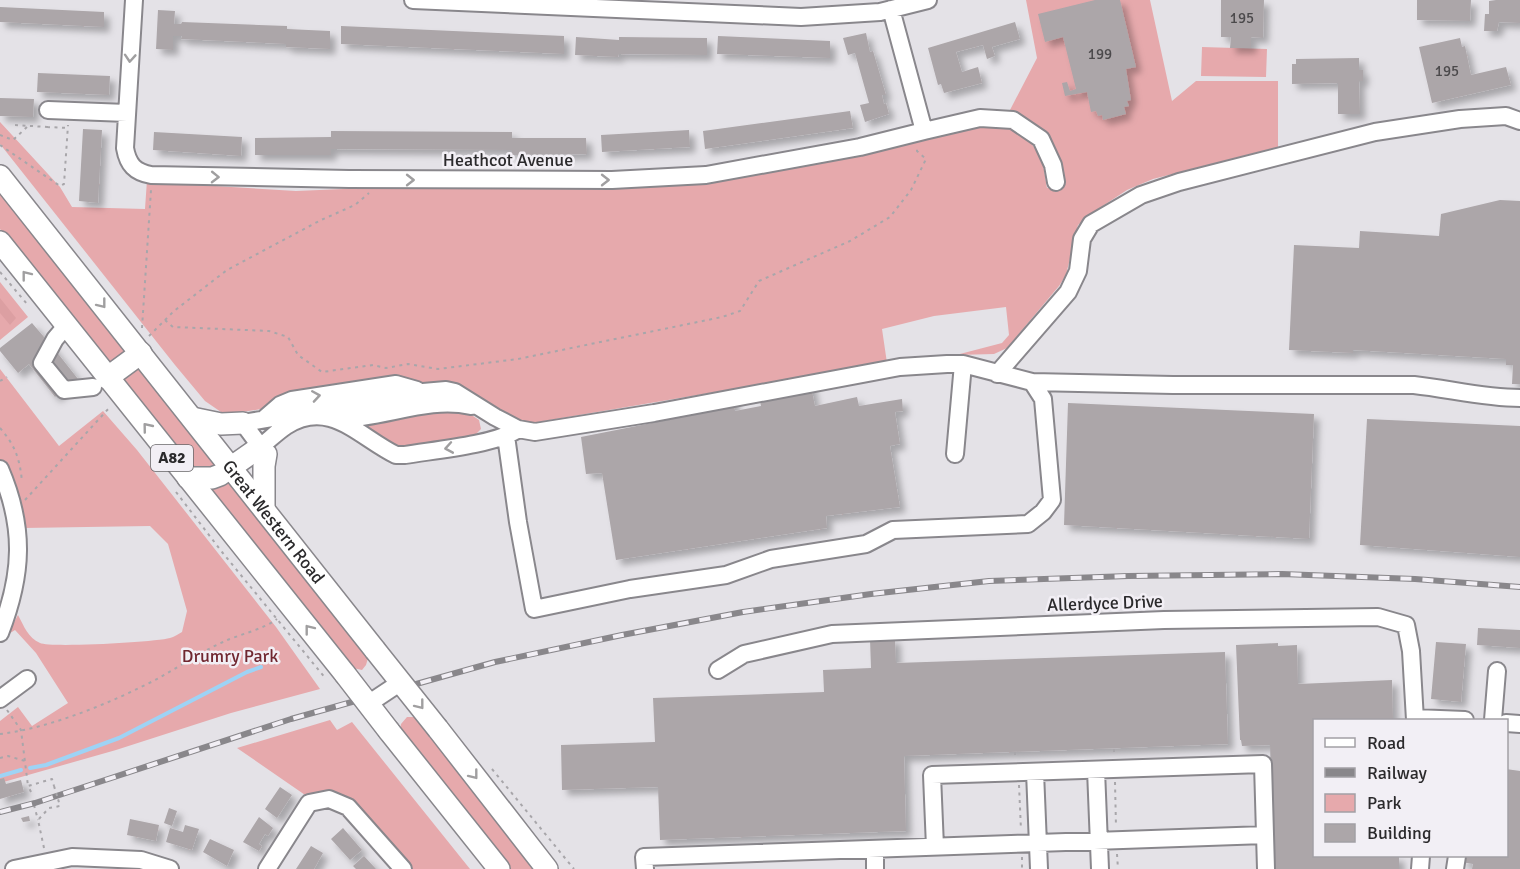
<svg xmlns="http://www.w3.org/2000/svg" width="1520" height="869" viewBox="0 0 1520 869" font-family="Signika,sans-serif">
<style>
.green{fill:#e6a9ac}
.forest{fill:#dc9fa2}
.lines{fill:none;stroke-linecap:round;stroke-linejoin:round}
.stream{stroke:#9ed3f5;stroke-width:4}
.building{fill:#aca6a9;filter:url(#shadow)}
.minor-casing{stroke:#89878c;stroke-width:20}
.major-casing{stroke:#89878c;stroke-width:24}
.path{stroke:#a8a6aa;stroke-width:2;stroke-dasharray:3 4.5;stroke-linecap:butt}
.minor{stroke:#fff;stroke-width:16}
.major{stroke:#fff;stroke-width:21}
.rail-casing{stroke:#89878b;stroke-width:6}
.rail{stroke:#f2eff5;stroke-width:4;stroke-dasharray:11;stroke-linecap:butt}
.minor-bridge-casing{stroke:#89878c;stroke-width:20;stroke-linecap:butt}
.major-bridge-casing{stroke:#89878c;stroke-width:24;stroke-linecap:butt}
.path-bridge{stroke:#a8a6aa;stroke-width:2;stroke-dasharray:3 4.5;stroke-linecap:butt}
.minor-bridge{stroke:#fff;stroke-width:16}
.major-bridge{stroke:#fff;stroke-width:21}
.oneway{stroke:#a09fa0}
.labels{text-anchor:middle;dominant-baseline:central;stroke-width:5;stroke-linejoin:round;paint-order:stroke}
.number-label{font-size:15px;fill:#4b494b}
.shield{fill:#f2eff5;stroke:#676568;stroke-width:1.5}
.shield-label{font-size:16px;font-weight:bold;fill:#2b2a2c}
.street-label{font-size:18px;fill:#2b2a2c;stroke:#f2eff5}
.park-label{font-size:18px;fill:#702730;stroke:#f2eff5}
</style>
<defs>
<filter id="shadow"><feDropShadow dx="5.5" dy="5.5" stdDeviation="3" flood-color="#0004"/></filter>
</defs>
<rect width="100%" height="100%" fill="#e4e2e7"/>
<path class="green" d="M1026,0H1150L1172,101L1196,81H1278V147L1153,179L1127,190L1095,211L1078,225L1066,275L1059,286L1007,348L994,354L956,355L1002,343L1009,335L1006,307L934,316L882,329L887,363L538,422H524L498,410L399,376L301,390L276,398L261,409L231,414L221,412L205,401L175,365L0,144V122L60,187L72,207L145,209L147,180L166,183L296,191L390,187L643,184L768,173L982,124L1003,125L1028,139L1042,158L1047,188L1062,184L1025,119L1010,110L1037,58Z
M1202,47L1267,49L1266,77L1201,76Z
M0,191L123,347L124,356L120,362L108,363L0,229Z
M0,282L28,317L0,340Z
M0,369L59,446L103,411L137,450L276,627L320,689L231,713L116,750L0,783V721L18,707L32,726L68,703L36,653L15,630L7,635L18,615C24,626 28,638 40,643C50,648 156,642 170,638C174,637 178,634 182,632L187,611L168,544L150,526L23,528L0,464Z
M135,369L143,371L220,471L192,467L125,382V378Z
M438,410L470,414L479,420L481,429L474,436L398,450L355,424Z
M229,476L368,658L366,665L362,670L353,668L206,485Z
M407,717H415L537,869H508L400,731L401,724Z
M330,720L337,730L352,722L470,869H409L344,796C332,789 320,791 308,797L237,748Z"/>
<path class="forest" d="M0,298L16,318L10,325L0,313Z"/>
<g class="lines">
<path class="stream" d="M30,768L46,765L119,738L247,672L261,667
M0,776L21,770"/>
</g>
<path class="building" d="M1095,0H1120L1136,67L1126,69L1131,100L1127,101L1129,106L1124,107L1126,114L1103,120L1102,115L1098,116L1096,111L1091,112L1087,92L1065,96L1062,83L1067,82L1070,91L1076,89L1063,37L1045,42L1038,14Z
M1221,0H1264L1263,38L1251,37V48H1230L1231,37H1221Z
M1417,0H1471L1470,21L1417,20Z
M1496,0H1520V23L1499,22L1497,31H1484L1485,14H1489V1Z
M0,7L104,12V27L0,22Z
M158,10L175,11L174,24H181L182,22L287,26V29L330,31V49L286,47V44L181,39L182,36H173V50L156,49Z
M1015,22L1020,39L992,47L995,56L987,59L983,45L956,52L962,72L978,67L982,83L944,93L941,84L938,85L928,48Z
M341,26L564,36V54L341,44Z
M866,33L870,52L873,51L886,95H882L884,104L886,103L889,114L865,122L860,105L869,103L855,53L848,55L843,38Z
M718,36L830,41V58L717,54Z
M576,37L619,40V37L707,38V55L619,54L618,57L575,55Z
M1460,38L1462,47L1465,46L1471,75L1506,67L1511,85L1432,103L1419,47Z
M1359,58V70H1363V81H1359L1360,114H1338V83L1292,84V64H1296V59Z
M38,73L110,76L109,95L37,92Z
M0,98L34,99L33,117L0,116Z
M850,111L853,128L705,149L703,131Z
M83,129L102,130L98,203L79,201Z
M689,130L690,147L602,152L601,135Z
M331,131L512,132V138H586L587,154L512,155V150L331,149V155H255V138L331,137Z
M154,132L242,137L241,156L153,150Z
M1500,200L1520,201V384H1512L1513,365H1506V359L1353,350V353L1289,350L1294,245L1359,248L1360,231L1439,236L1441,214Z
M32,323L44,337L43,345L48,341L78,379L55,397L29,364L18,373L0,351V348Z
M809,376L815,406L857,397L859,406L902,399L903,411L895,412L900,444L890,446L900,507L826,516L827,528L616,560L602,473L586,474L581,437L677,418L674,400L732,389L735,411L761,406L757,385Z
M1068,403L1314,414L1309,539L1064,525Z
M1367,419L1520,426V557L1360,545Z
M1478,628L1520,630V648L1477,645Z
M895,638L896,663L1225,652L1228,744L904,756L906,831L660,840L658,787L562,790L561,745L655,742L653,698L824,692L823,670L871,668L870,639Z
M1436,642L1466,644L1461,702L1431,699Z
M1278,643V646L1297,645L1298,684L1392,680L1393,720H1314V856H1399V869H1274L1270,745L1242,746L1241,740H1240L1236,645Z
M1506,769L1520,771V869H1472L1473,864L1461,862L1462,856H1506Z
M4,778L6,784L21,780L24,792L0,799V779Z
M280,787L292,795L277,818L265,809Z
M169,808L177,811L172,826L164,823Z
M29,816L30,821L23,822L21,818Z
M259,817L273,828L268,836L265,834L259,844L262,846L259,851L243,842Z
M130,819L159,825L156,841L127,835Z
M185,825L199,829L192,850L166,842L170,828L183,832Z
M343,828L362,850L350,860L331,839Z
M210,839L234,850L227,866L203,852Z
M311,846L323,853L314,869H296Z
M364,856L376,869H356L353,866Z"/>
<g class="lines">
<defs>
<path id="minor" d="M134,0L125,148C128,165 135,172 151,175L349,179L612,180L706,175L860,147L924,131L891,9
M413,0L801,17L880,12L928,0
M48,110L127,113
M924,131L980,118L1013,120L1041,139L1053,165L1056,182
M66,326L55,339L42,363L64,390L93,387
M997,374L1068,292L1078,271L1082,239L1091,224L1141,195L1179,182L1375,132L1460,119L1506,116L1520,121
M265,418L280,405L292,400L396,384L417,390
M339,419C383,419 428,396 471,406
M506,436L518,522L534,609L630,589L726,575L771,559L866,544L893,530L1028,524L1043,512L1052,500L1043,399L1032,382
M260,447C269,440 277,432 286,426C330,398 359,437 396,455H405C435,450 491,445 515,431
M266,454L243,423L423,392L446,390L455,392L495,417L518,429L535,432L654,413L900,367L947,364H963L1032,382L1173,385H1414C1450,389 1484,398 1520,398
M955,454L963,364
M0,469C25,527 23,574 0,633
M718,670L744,654L832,634L1164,620L1378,617L1406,625L1411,651L1415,720
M0,699L27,679
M1415,718L1465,720
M1493,720L1497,671
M1506,723L1520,724
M1096,770L1100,869
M1035,772L1039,869
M935,847L932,775L1263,764L1266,869
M875,849V869
M14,869L72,857L141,860L170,869
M267,869L309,803L329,799L348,807L403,869
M645,869L644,857L1265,835
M1420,869L1421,856
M1455,869L1457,856"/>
<g id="major">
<path id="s1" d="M0,176L375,650"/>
<path d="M0,242L345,674"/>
<path d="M107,378L141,353"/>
<path d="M192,418L221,424L243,423"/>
<path d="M188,478H212L220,475L260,447"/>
<path d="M264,508V466L266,454"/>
<path d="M438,729L547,869"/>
<path d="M389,731L499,869"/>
</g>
</defs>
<use href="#minor" class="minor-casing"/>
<use href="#major" class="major-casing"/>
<path class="path" d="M15,125L47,127V123
M47,127L68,128
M0,135L13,140L27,127
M0,145L60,186L64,184L68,125
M0,272L27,304
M165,320L173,327L269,331L288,337L298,355L322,372L373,365L386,368L408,364L438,369L518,359L722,317L740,311L759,281L850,241L890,217L911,190L926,159L917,151V147
M142,328L151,190
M149,336L174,311L227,270L321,220L355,205L369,193
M0,381L7,377
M0,428C15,445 20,459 22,482
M176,492L222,552L326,679
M25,500L110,407
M7,710L21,730L28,786
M0,734C51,728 113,702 159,678C180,666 201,652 223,642C240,634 262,630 277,619
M1114,749V755
M1015,752V759
M0,758L8,756L25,761
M492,769L574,869
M1115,782L1116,827
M1019,785L1021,830
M31,792L28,786L52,779L54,786
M34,805L38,820
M44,848L38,820L49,808L60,806L58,799
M1117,854L1118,869
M1022,857V869"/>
<use href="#minor" class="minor"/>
<use href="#major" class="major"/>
<defs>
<path id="rail" d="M0,812L35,803L291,719L495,662L622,635L743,612L871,594L989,581L1128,576L1282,574L1415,579L1520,587"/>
</defs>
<use href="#rail" class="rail-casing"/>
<use href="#rail" class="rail"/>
<defs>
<path id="minor-bridge" d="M368,704L401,682"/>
<path id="major-bridge" d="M375,650L438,729
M345,674L389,731"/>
</defs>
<use href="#minor-bridge" class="minor-bridge-casing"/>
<use href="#major-bridge" class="major-bridge-casing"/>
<path class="path-bridge" d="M54,786L58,799"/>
<use href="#minor-bridge" class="minor-bridge"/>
<use href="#major-bridge" class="major-bridge"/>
</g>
<defs><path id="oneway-chevron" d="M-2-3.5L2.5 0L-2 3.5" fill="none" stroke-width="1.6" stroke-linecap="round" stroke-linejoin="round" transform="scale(1.5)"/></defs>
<g class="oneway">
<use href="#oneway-chevron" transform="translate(130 58) rotate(94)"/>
<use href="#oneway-chevron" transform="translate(215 177) rotate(1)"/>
<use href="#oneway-chevron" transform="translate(410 180)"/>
<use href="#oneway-chevron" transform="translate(605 180)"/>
<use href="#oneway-chevron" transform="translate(26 275) rotate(-128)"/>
<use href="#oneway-chevron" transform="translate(102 304) rotate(52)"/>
<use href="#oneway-chevron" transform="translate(316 396) rotate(-9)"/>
<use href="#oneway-chevron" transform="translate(147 427) rotate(-129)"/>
<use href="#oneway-chevron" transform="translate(449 448) rotate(170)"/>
<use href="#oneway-chevron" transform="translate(309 629) rotate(-128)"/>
<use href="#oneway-chevron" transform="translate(420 705) rotate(52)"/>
<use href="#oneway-chevron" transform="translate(474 775) rotate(52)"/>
</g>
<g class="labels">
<g class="number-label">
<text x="1242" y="18">195</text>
<text x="1100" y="54">199</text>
<text x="1447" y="71">195</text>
</g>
<rect class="shield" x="151" y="445" width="42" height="26" rx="4.5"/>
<g class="shield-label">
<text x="172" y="458">A82</text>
</g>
<g class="street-label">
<text x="508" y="160">Heathcot Avenue</text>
<text stroke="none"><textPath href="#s1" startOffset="441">Great Western Road</textPath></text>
<text transform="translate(1105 603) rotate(-2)">Allerdyce Drive</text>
</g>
<g class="park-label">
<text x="230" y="656">Drumry Park</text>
</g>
</g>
<rect x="1313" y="719" width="195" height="138" fill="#f2eff5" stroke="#a2a0a5" stroke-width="1.5"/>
<rect x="1325" y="738" width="30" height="9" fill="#ffffff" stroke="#a2a0a5" stroke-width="1.5"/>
<text x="1367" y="749" font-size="18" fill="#2b2a2c">Road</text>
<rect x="1325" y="768" width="30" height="9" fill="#89878b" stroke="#a2a0a5" stroke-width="1.5"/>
<text x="1367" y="779" font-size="18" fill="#2b2a2c">Railway</text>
<rect x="1325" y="794" width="30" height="18" fill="#e6a9ac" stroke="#a2a0a5" stroke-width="1.5"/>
<text x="1367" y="809" font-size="18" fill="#2b2a2c">Park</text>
<rect x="1325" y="824" width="30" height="18" fill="#aca6a9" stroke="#a2a0a5" stroke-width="1.5"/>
<text x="1367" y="839" font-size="18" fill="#2b2a2c">Building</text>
</svg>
